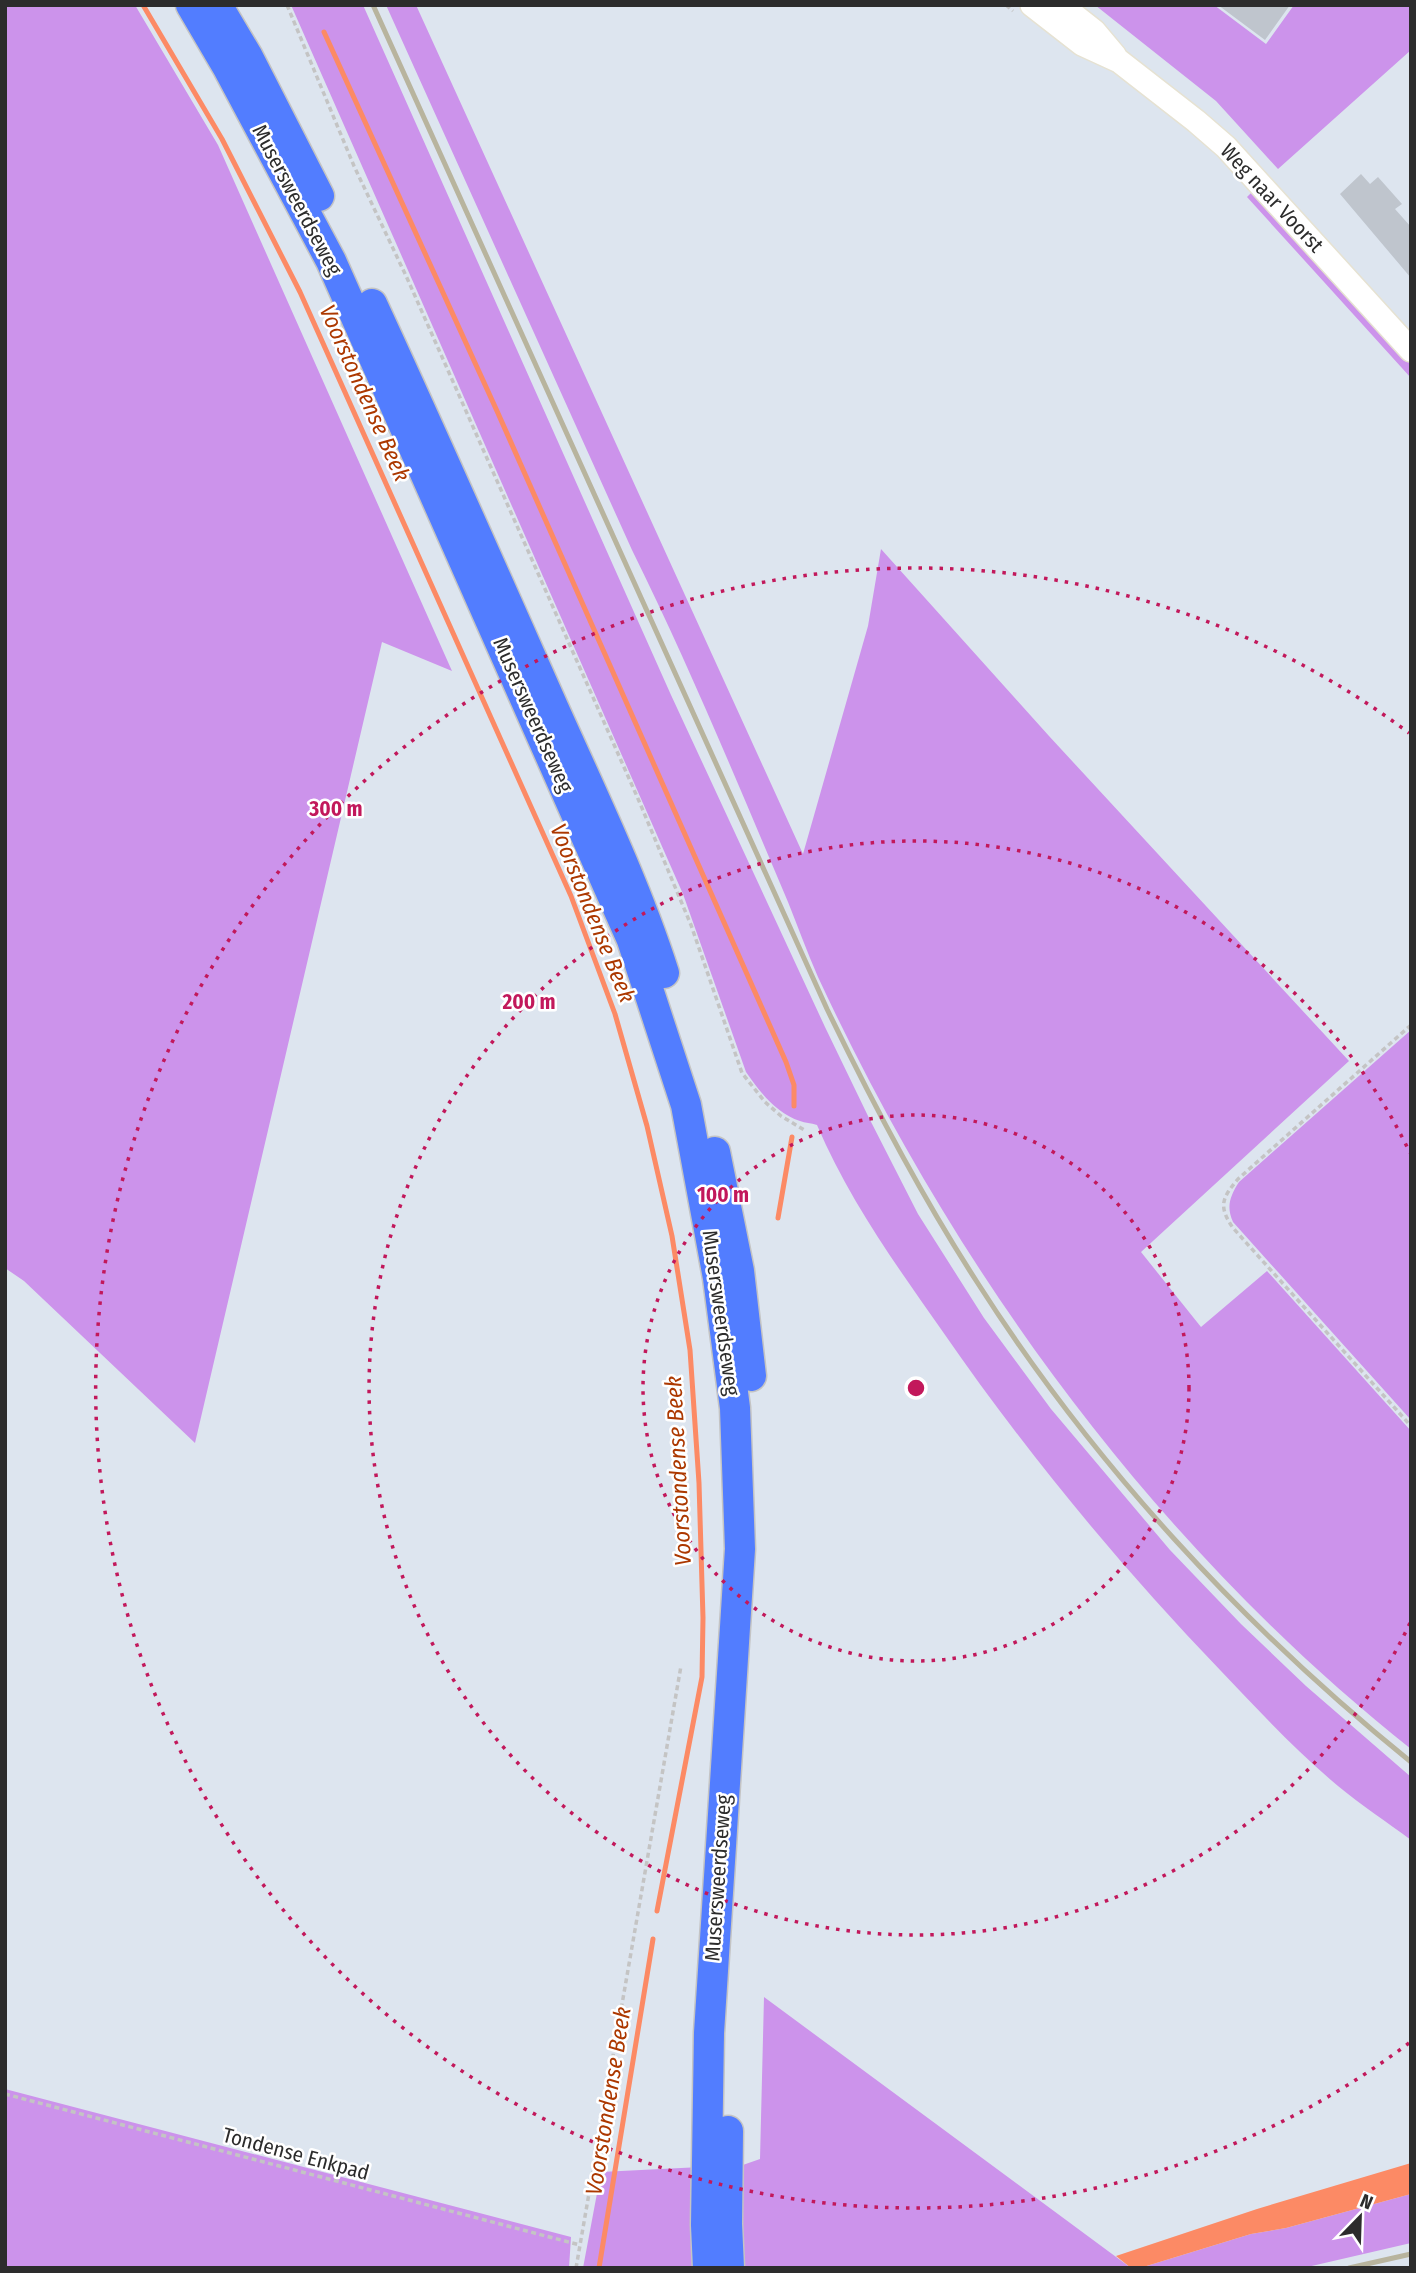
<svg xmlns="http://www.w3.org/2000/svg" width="1416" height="2273" viewBox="0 0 1416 2273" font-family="'Fira Sans Condensed',sans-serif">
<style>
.green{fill:#cc93eb}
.water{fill:#fc8a65}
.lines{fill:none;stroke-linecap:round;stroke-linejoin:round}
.stream{stroke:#fc8a65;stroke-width:5}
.building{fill:#bfc5cd}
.minor-casing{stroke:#e6e2d2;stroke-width:26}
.major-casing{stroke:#c4c4c4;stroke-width:33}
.path{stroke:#c4c4c4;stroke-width:3.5;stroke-dasharray:5 3.5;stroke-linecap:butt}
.minor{stroke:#fff;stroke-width:23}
.major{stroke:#527dff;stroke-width:30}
.rail{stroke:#b8b49e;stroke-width:5}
.ring{fill:none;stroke:#c2185b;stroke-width:3.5;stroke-dasharray:3.5 7}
.labels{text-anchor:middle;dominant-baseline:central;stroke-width:5;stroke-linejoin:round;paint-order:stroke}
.street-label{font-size:21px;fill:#2c2c2c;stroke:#fff}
.water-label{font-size:23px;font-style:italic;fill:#ac3800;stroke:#fff}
.centre{fill:#c2185b;stroke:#fff;stroke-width:3.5}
.ring-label{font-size:21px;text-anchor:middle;font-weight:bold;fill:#c2185b;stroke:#fff;stroke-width:5;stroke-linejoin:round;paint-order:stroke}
</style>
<rect width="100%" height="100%" fill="#dde5ef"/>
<path class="green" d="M5,5H135L218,145L452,671L382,642L195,1443L24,1281L5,1268Z
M291,5H363L671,695L825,1027L868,1116L918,1214L984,1318L1051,1409L1170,1550L1241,1624L1306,1686L1411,1777V1840C1387,1822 1361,1805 1338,1786C1296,1751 1259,1711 1221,1671C1120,1566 1026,1452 943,1332C896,1265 849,1200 817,1125C811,1123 805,1123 800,1121C776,1113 759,1091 746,1072L683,894Z
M386,5H416L803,854L868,626L881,549L1049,736L1349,1061L1141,1252L1201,1327L1267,1271L1411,1431V1749C1155,1546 955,1272 818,977C807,952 798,927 788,902C738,784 689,665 632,550Z
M1095,5H1214L1266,44L1294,5H1411V50L1278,169L1216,101Z
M1255,189L1411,362V378L1247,197Z
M1411,1030V1420L1233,1222C1226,1207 1230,1196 1239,1182Z
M764,1997L1131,2268H743L740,2166L760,2159Z
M5,2089L571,2237L569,2268H5Z
M701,2167V2268H583L601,2172Z
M1411,2194V2243L1303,2268H1140L1251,2234L1286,2228Z"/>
<path class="water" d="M1411,2163V2194L1286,2228L1251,2234L1140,2268H1131L1116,2256L1257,2209Z"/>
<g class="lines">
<path class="stream" d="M143,5L222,139L300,292L571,896L615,1014L647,1126L672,1236L690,1350L699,1483L703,1618L702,1677L657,1911
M324,32L497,411L786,1062L794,1085V1106
M778,1218L792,1137
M599,2268L653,1939"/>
</g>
<path class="building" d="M1218,5H1290L1265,40Z
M1361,174L1370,184L1378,177L1402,204L1395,209L1411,227V278L1340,194Z"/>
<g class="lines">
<defs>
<path id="minor" d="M1032,5L1082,44L1119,61L1196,121L1226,147L1411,350
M1061,5L1094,31L1115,56"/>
<path id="major" d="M191,5L228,68L331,261L632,940L686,1105L718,1278L735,1408L740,1549L709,2033L706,2225L708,2268
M217,5L248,57L319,196
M372,304C434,438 494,574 554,709C593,796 635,883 664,973
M715,1152L739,1271L751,1376
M728,2131L727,2224L729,2268"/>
</defs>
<use href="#minor" class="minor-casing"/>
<use href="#major" class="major-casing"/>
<path class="path" d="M287,5L354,166L407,278L639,801L691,925L742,1073L765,1102L781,1116L806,1131
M1006,5L1013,11
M1411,1025L1238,1179C1222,1198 1218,1206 1233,1228L1411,1426
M5,2094L580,2245
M576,2268L681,1666"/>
<use href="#minor" class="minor"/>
<use href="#major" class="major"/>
<path class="rail" d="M373,5L827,1009C872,1102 920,1194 977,1282C1093,1464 1243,1626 1411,1762
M1349,2268L1411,2254"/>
</g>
<g class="ring">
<circle cx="916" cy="1388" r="273"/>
<path d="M1410 1623A547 547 0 1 1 1410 1153"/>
<path d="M1409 2043A820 820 0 1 1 1409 733"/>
</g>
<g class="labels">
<g class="street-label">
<text transform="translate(1272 198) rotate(47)">Weg naar Voorst</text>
<text transform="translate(297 200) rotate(62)">Musersweerdseweg</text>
<text transform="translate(533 715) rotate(66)">Musersweerdseweg</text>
<text transform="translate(721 1313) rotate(82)">Musersweerdseweg</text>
<text transform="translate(718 1878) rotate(-86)">Musersweerdseweg</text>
<text transform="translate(296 2154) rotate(15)">Tondense Enkpad</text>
</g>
<g class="water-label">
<text transform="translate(365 393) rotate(66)">Voorstondense Beek</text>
<text transform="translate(593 913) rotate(68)">Voorstondense Beek</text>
<text transform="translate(678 1471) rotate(-93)">Voorstondense Beek</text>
<text transform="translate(608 2101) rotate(-81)">Voorstondense Beek</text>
</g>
</g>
<circle cx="916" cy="1388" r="10" class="centre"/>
<g class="ring-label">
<text x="336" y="816">300 m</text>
<text x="529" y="1009">200 m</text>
<text x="723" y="1202">100 m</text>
</g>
<rect width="1416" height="2273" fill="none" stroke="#2c2c2c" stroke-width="14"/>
<g transform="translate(1360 2217) rotate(23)" stroke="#ffffff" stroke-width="5" paint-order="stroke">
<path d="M0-5L12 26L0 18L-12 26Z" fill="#2c2c2c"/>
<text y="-10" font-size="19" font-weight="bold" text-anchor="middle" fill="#2c2c2c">N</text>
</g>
</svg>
